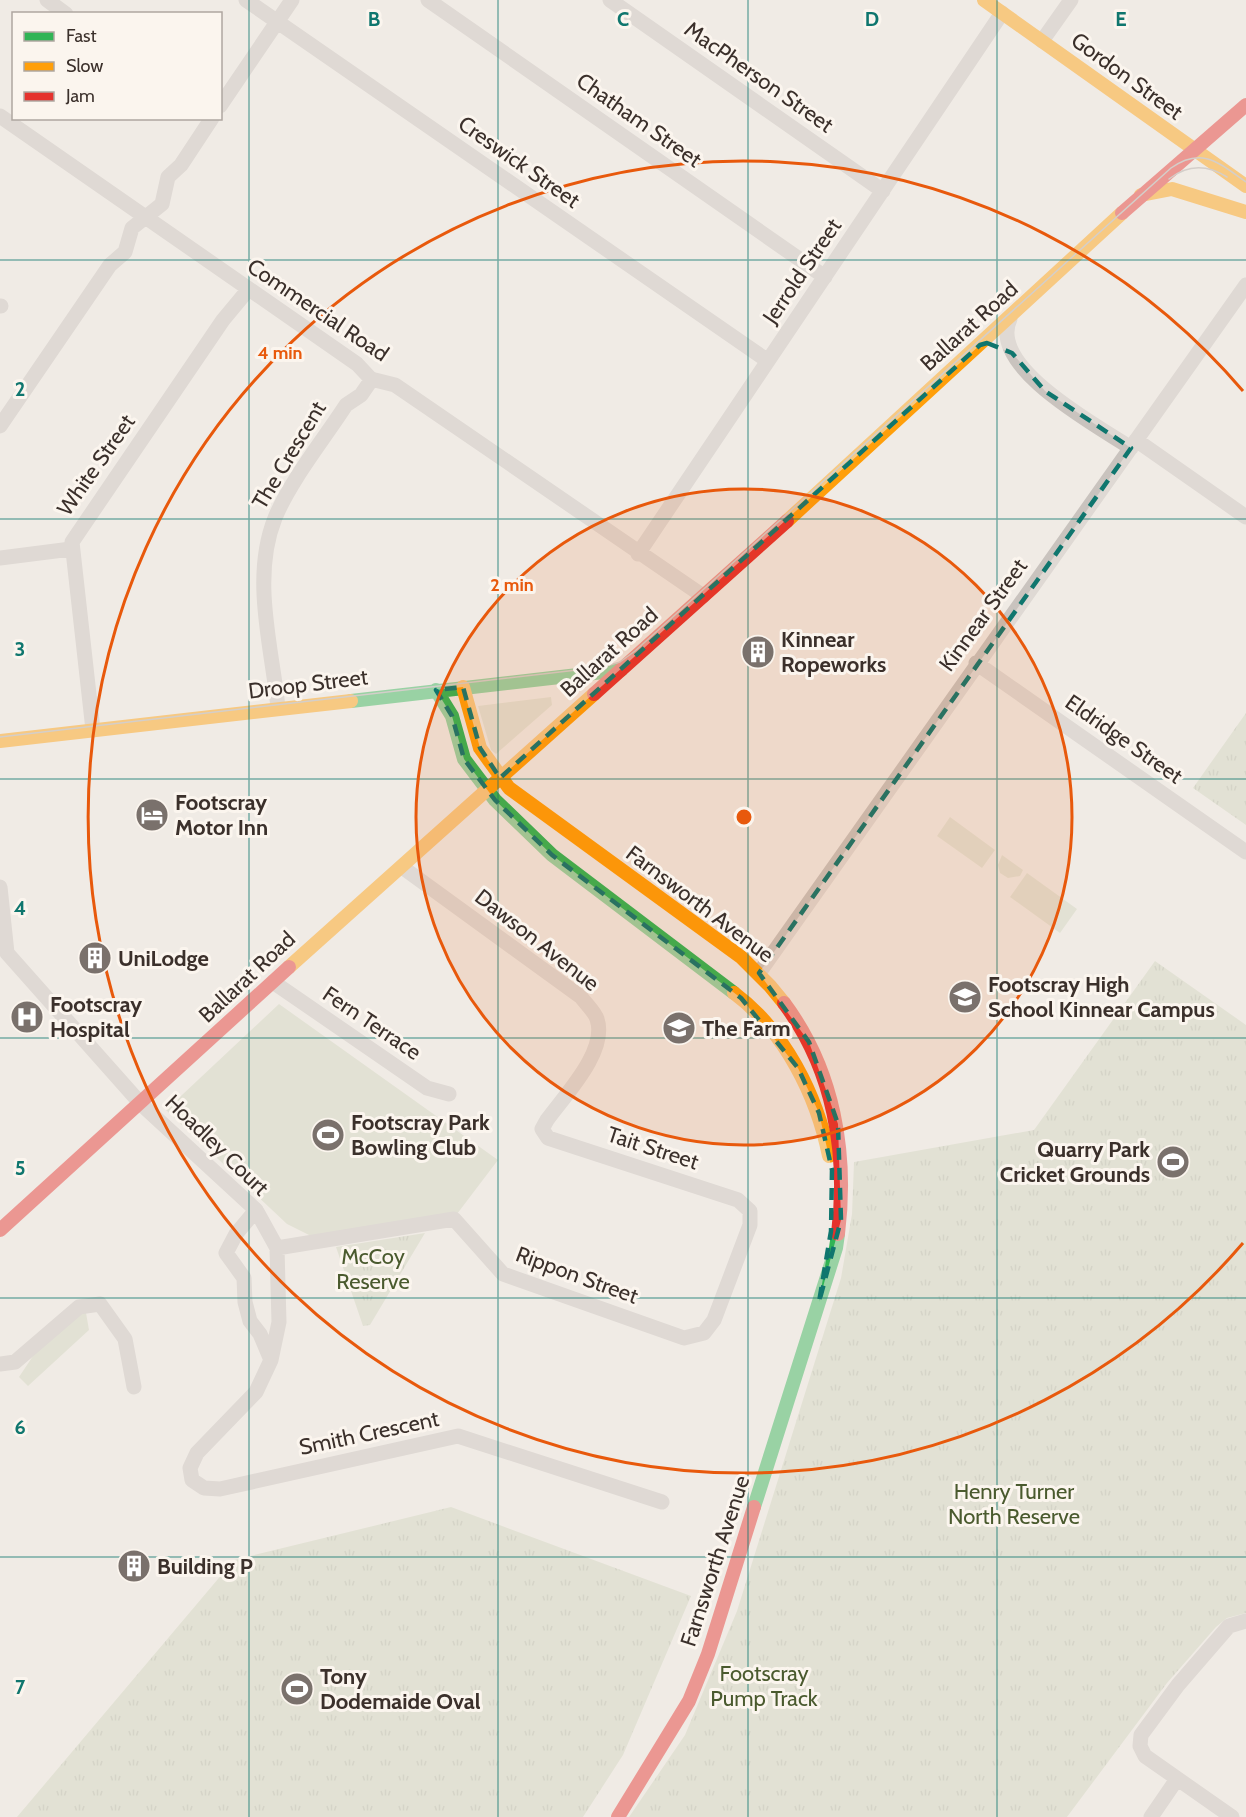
<svg xmlns="http://www.w3.org/2000/svg" width="1246" height="1817" viewBox="0 0 1246 1817" font-family="Cabin,sans-serif">
<style>
.green{fill:#d1d6bf}
.park{fill:url(#park-tufts)}
.lines{fill:none;stroke-linecap:round;stroke-linejoin:round}
.street{stroke:#c9c3be;stroke-width:15}
.fast{stroke:#30b455;stroke-width:14}
.slow{stroke:#ff9f0a;stroke-width:14}
.jam{stroke:#e5322d;stroke-width:14}
.tram{stroke:#b1aca8;stroke-width:1.5}
.marked{fill:none;stroke:#0f766e;stroke-width:4.5;stroke-dasharray:12 8;stroke-linejoin:round}
.grid{fill:none;stroke:#0f766e;stroke-width:1.5;stroke-opacity:0.55}
.ring{fill:none;stroke:#e8590c;stroke-width:3}
.labels{text-anchor:middle;dominant-baseline:central;stroke-width:6;stroke-linejoin:round;paint-order:stroke}
.street-label{font-size:22px;fill:#3b302b;stroke:#fbf5ee}
.poi-label{font-size:22px;font-weight:bold;fill:#3b302b;stroke:#fbf5ee;text-anchor:start}
.park-label{font-size:22px;fill:#4a5a2e;stroke:#fbf5ee}
.grid-label{font-size:20px;text-anchor:middle;font-weight:bold;fill:#0f766e;stroke:#fbf5ee;stroke-width:6;stroke-linejoin:round;paint-order:stroke}
.centre{fill:#e8590c;stroke:#fbf5ee;stroke-width:3}
.ring-label{font-size:18px;text-anchor:middle;font-weight:bold;fill:#e8590c;stroke:#fbf5ee;stroke-width:6;stroke-linejoin:round;paint-order:stroke}
</style>
<defs>
<pattern id="park-tufts" width="24" height="20" patternUnits="userSpaceOnUse" patternTransform="scale(1.5)"><rect width="24" height="20" fill="#d1d6bf"/><path d="M3 7l-1-3M5 7V3M7 7l1-3M15 17l-1-3M17 17v-4M19 17l1-3" fill="none" stroke="#b4b8a4"/></pattern>
</defs>
<rect width="100%" height="100%" fill="#f0ebe5"/>
<path class="green" d="M551,697L552,705L496,754L491,750L478,706Z
M950,817L995,850L982,868L937,836Z
M1002,855L1023,870L1020,876L1008,878L1000,873L998,865Z
M1027,873L1077,909L1060,933L1010,897Z
M279,1004L498,1160L457,1214L311,1236L287,1224L166,1110Z
M85,1307L89,1330L28,1386L19,1377L35,1353Z"/>
<path class="park" d="M1246,713V825L1193,788Z
M1155,961L1246,1025V1613L1227,1618L1216,1627L1167,1683L1067,1817H629L685,1735L737,1611L841,1278L852,1214L854,1162L1034,1130Z
M425,1233L370,1325L363,1326L336,1247Z
M451,1507L691,1596L623,1755L583,1817H17L234,1560Z"/>
<g class="lines">
<path class="street" d="M47,0L66,14
M246,0L768,361
M428,0L825,277
M610,0L883,191
M1042,41L1071,0
M220,106L292,0
M0,116L357,364L371,379L395,385L703,596
M0,306H1
M1010,319C987,367 1098,426 1131,448
M0,426L110,265L125,252L132,228L162,204L168,177L181,165L212,118
M1136,440L1246,517
M638,554L1002,13
M0,558L71,549
M976,663L1246,852
M278,708C272,647 251,578 275,518C290,481 324,439 346,405L361,395L372,379
M93,730L72,542L223,320L248,290
M0,887L7,953L141,1104L256,1210L277,1248L279,1322L271,1360L256,1392L197,1453L190,1468L192,1480L204,1488L220,1489L458,1436L662,1502
M759,973L1246,285
M273,982L427,1088L449,1094
M256,1210L236,1234L226,1253L244,1278L245,1302L250,1321L260,1334L271,1360
M277,1248L454,1219L503,1274L684,1338L704,1333L714,1320L750,1225V1211L738,1200L548,1138L542,1129L547,1120C565,1095 608,1051 597,1019C595,1012 586,1004 581,997L402,867
M0,1364L15,1362L79,1307L100,1304L125,1339L134,1387
M1151,1817L1177,1779
M1232,1817L1145,1756L1140,1746L1141,1735L1178,1685L1229,1626L1246,1621"/>
<path class="fast" d="M436,690L452,716L464,759L495,800L552,855L734,993
M351,701L621,670
M754,1507L836,1248L838,1234"/>
<path class="slow" d="M984,0L1246,186
M1141,195L1172,189L1246,212
M787,521L1122,213
M463,687L480,748L509,788L741,957L770,986L784,1003
M0,741L351,701
M289,967L594,694
M734,993C785,1031 817,1096 829,1156"/>
<path class="jam" d="M1122,213L1246,105
M594,694L787,521
M784,1003C834,1070 848,1153 838,1234
M0,1230L289,967
M618,1817L689,1701L708,1654L754,1507"/>
<path class="tram" d="M1169,179C1188,164 1208,165 1227,177
M0,737L603,667L620,662L635,651L1171,168C1202,146 1219,163 1246,182"/>
</g>
<path d="M0 0H1246V1817H0ZM987,343L1012,353L1045,391L1131,448L759,973L809,1042L838,1124L841,1220L819,1302L831,1231L832,1170L819,1113L798,1068L741,998L552,855L495,800L464,759L452,716L436,690L463,687L480,748L500,778L980,345Z" fill="#f0ebe5" fill-opacity=".55" fill-rule="evenodd"/>
<path class="marked" d="M987,343L1012,353L1045,391L1131,448L759,973L809,1042L838,1124L841,1220L819,1302L831,1231L832,1170L819,1113L798,1068L741,998L552,855L495,800L464,759L452,716L436,690L463,687L480,748L500,778L980,345Z"/>
<path class="grid" d="M249,0V1817M498,0V1817M748,0V1817M997,0V1817M0,260H1246M0,519H1246M0,779H1246M0,1038H1246M0,1298H1246M0,1557H1246"/>
<circle cx="744" cy="817" r="328" fill="#e8590c" fill-opacity=".12"/>
<g class="ring">
<circle cx="744" cy="817" r="328"/>
<path d="M1243 1243A656 656 0 1 1 1243 391"/>
</g>
<defs>
<symbol id="building-disc" viewBox="-11 -11 22 22"><circle r="9.5" fill="#7a716c" stroke="#fbf5ee"/><path d="M-4-6H4V6H1V3H-1V6H-4ZM-2.5-4.3h1.7v1.8h-1.7ZM.8-4.3h1.7v1.8H.8ZM-2.5-1h1.7V.8h-1.7ZM.8-1h1.7V.8H.8Z" fill="#fff"/></symbol>
<symbol id="hotel-disc" viewBox="-11 -11 22 22"><circle r="9.5" fill="#7a716c" stroke="#fbf5ee"/><path d="M-6-4.5h1.5V1H6V5H4.5V3h-9V5H-6ZM-4 0a1.8 1.8 0 1 1 3.6 0ZM.5 0V-2.5h3Q6-2.5 6 0Z" fill="#fff"/></symbol>
<symbol id="school-disc" viewBox="-11 -11 22 22"><circle r="9.5" fill="#7a716c" stroke="#fbf5ee"/><path d="M0-5L7-2L0 1L-7-2ZM-4 1L0 2.5L4 1V4Q0 6-4 4Z" fill="#fff"/></symbol>
<symbol id="hospital-disc" viewBox="-11 -11 22 22"><circle r="9.5" fill="#7a716c" stroke="#fbf5ee"/><path d="M-5-5h3v3.5h4V-5h3V5h-3V1.5h-4V5h-3Z" fill="#fff"/></symbol>
<symbol id="stadium-disc" viewBox="-11 -11 22 22"><circle r="9.5" fill="#7a716c" stroke="#fbf5ee"/><path d="M0-5a6.5 5 0 1 0 0 10a6.5 5 0 1 0 0-10ZM-3.5-1.8h7v3.6h-7Z" fill="#fff"/></symbol>
</defs>
<g fill-rule="evenodd">
<use href="#building-disc" x="739" y="633" width="38" height="38"/>
<use href="#hotel-disc" x="133" y="796" width="38" height="38"/>
<use href="#building-disc" x="76" y="939" width="38" height="38"/>
<use href="#school-disc" x="946" y="978" width="38" height="38"/>
<use href="#hospital-disc" x="8" y="998" width="38" height="38"/>
<use href="#school-disc" x="660" y="1009" width="38" height="38"/>
<use href="#stadium-disc" x="309" y="1116" width="38" height="38"/>
<use href="#stadium-disc" x="1154" y="1143" width="38" height="38"/>
<use href="#building-disc" x="115" y="1547" width="38" height="38"/>
<use href="#stadium-disc" x="278" y="1670" width="38" height="38"/>
</g>
<g class="labels">
<g class="street-label">
<text transform="translate(1127 76) rotate(36)">Gordon Street</text>
<text transform="translate(759 77) rotate(35)">MacPherson Street</text>
<text transform="translate(639 120) rotate(35)">Chatham Street</text>
<text transform="translate(519 162) rotate(35)">Creswick Street</text>
<text transform="translate(802 271) rotate(-56)">Jerrold Street</text>
<text transform="translate(318 310) rotate(34)">Commercial Road</text>
<text transform="translate(969 326) rotate(-42)">Ballarat Road</text>
<text transform="translate(289 455) rotate(-59)">The Crescent</text>
<text transform="translate(96 465) rotate(-55)">White Street</text>
<text transform="translate(983 615) rotate(-54)">Kinnear Street</text>
<text transform="translate(609 652) rotate(-42)">Ballarat Road</text>
<text transform="translate(308 684) rotate(-7)">Droop Street</text>
<text transform="translate(1124 739) rotate(35)">Eldridge Street</text>
<text transform="translate(700 904) rotate(37)">Farnsworth Avenue</text>
<text transform="translate(537 940) rotate(38)">Dawson Avenue</text>
<text transform="translate(247 977) rotate(-43)">Ballarat Road</text>
<text transform="translate(372 1023) rotate(34)">Fern Terrace</text>
<text transform="translate(217 1145) rotate(44)">Hoadley Court</text>
<text transform="translate(653 1148) rotate(18)">Tait Street</text>
<text transform="translate(577 1275) rotate(20)">Rippon Street</text>
<text transform="translate(369 1433) rotate(-12)">Smith Crescent</text>
<text transform="translate(715 1561) rotate(-72)">Farnsworth Avenue</text>
</g>
<g class="poi-label">
<text x="781" y="639">Kinnear<tspan x="781" dy="25">Ropeworks</tspan></text>
<text x="175" y="802">Footscray<tspan x="175" dy="25">Motor Inn</tspan></text>
<text x="118" y="958">UniLodge</text>
<text x="988" y="984">Footscray High<tspan x="988" dy="25">School Kinnear Campus</tspan></text>
<text x="50" y="1004">Footscray<tspan x="50" dy="25">Hospital</tspan></text>
<text x="702" y="1028">The Farm</text>
<text x="351" y="1122">Footscray Park<tspan x="351" dy="25">Bowling Club</tspan></text>
<text x="1150" y="1149" text-anchor="end">Quarry Park<tspan x="1150" dy="25">Cricket Grounds</tspan></text>
<text x="157" y="1566">Building P</text>
<text x="320" y="1676">Tony<tspan x="320" dy="25">Dodemaide Oval</tspan></text>
</g>
<g class="park-label">
<text x="373" y="1256">McCoy<tspan x="373" dy="25">Reserve</tspan></text>
<text x="1014" y="1491">Henry Turner<tspan x="1014" dy="25">North Reserve</tspan></text>
<text x="764" y="1673">Footscray<tspan x="764" dy="25">Pump Track</tspan></text>
</g>
</g>
<g class="grid-label">
<text x="374" y="26">B</text>
<text x="623" y="26">C</text>
<text x="872" y="26">D</text>
<text x="1121" y="26">E</text>
<text x="20" y="396">2</text>
<text x="20" y="656">3</text>
<text x="20" y="915">4</text>
<text x="20" y="1175">5</text>
<text x="20" y="1434">6</text>
<text x="20" y="1694">7</text>
</g>
<circle cx="744" cy="817" r="9" class="centre"/>
<g class="ring-label">
<text x="280" y="359">4 min</text>
<text x="512" y="591">2 min</text>
</g>
<rect x="12" y="12" width="210" height="108" fill="#fbf5ee" stroke="#aea6a0" stroke-width="1.5"/>
<rect x="24" y="32" width="30" height="9" fill="#30b455" stroke="#aea6a0" stroke-width="1.5"/>
<text x="66" y="42" font-size="18" fill="#3b302b">Fast</text>
<rect x="24" y="62" width="30" height="9" fill="#ff9f0a" stroke="#aea6a0" stroke-width="1.5"/>
<text x="66" y="72" font-size="18" fill="#3b302b">Slow</text>
<rect x="24" y="92" width="30" height="9" fill="#e5322d" stroke="#aea6a0" stroke-width="1.5"/>
<text x="66" y="102" font-size="18" fill="#3b302b">Jam</text>
</svg>
